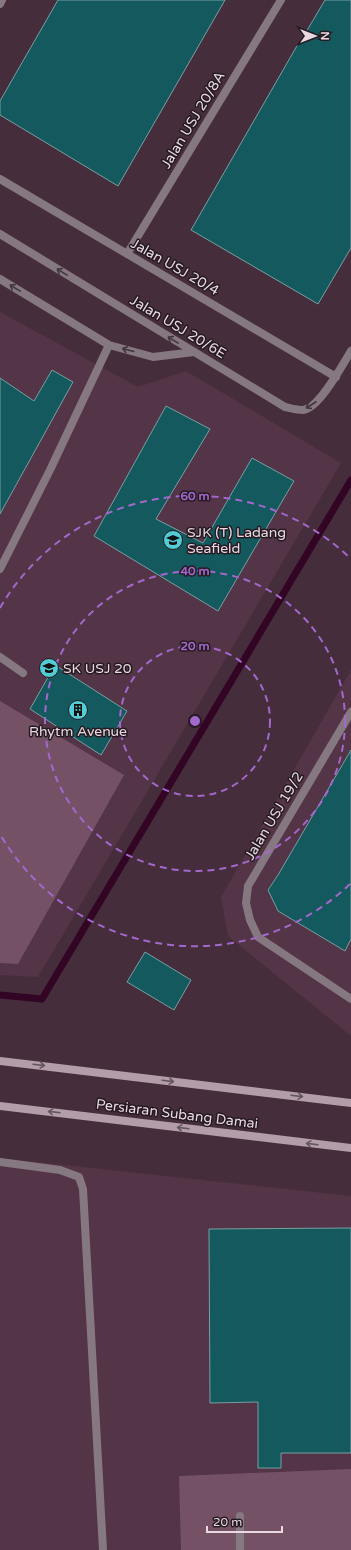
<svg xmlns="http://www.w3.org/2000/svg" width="351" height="1550" viewBox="0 0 351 1550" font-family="'Varela Round',sans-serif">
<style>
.built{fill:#543447}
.green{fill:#755166}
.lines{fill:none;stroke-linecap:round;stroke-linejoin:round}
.stream{stroke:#320524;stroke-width:7}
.building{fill:#14595e;stroke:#779fa2}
.lane{stroke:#867880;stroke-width:8}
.street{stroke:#867880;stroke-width:8}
.secondary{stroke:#b29da9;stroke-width:8}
.oneway{stroke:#42363e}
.oneway2{stroke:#64555e}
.ring{fill:none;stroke:#a268cb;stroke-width:2;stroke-dasharray:7 5}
.labels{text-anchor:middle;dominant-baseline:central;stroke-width:3;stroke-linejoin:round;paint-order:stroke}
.street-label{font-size:14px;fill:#e9d8e1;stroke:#251a21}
.poi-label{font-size:14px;fill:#e9d8e1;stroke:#251a21;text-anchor:start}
.centre{fill:#a268cb;stroke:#251a21;stroke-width:2}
.ring-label{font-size:12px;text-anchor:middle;font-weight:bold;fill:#a268cb;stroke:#251a21;stroke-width:3;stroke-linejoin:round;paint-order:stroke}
</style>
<rect width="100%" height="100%" fill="#462d3c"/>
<path class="built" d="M0,312L138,387L186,371L341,463L38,977L0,975Z
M351,670V1036L228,936L221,897Z
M0,1158L351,1196V1550H0Z"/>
<path class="green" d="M0,701L124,775L18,964L0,963Z
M351,1469V1550H181L179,1476Z"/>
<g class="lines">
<path class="stream" d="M0,995L42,999L351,480"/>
</g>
<path class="building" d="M58,0H225L118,186L0,115V101Z
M325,0H351V248L318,304L191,230L298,44H299Z
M52,370L73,382L0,514V378L34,401Z
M166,406L210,429L156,519L203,543L252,458L294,481L218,611L94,536Z
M55,665L127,711L101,755L30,709Z
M351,750V939L345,951L278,911L268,890L278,875Z
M145,952L191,980L174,1010L127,982Z
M351,1228V1453H281V1468H258V1402L210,1403L209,1229Z"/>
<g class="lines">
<path class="lane" d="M0,279L109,345L153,357L194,352
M0,569L50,470L109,345
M0,657L23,673
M0,1162L60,1170L79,1177L83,1189L103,1550
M240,1516V1550"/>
<path class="street" d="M0,4L2,0
M0,179L336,377
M0,234L285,407C290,408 297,410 303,410C319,409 343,364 351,351
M127,254L281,0
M351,712L248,886L246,903L250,920L258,937L351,999"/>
<path class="secondary" d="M0,1061L351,1103
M0,1106L351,1148"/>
</g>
<defs><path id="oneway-shaft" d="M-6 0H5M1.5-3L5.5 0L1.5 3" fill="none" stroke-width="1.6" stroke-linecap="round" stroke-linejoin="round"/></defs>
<g class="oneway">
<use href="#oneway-shaft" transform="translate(62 272) rotate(-149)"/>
<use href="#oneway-shaft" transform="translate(15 288) rotate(-149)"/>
<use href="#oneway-shaft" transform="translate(173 340) rotate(-149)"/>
<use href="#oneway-shaft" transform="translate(128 350) rotate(-165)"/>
<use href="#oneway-shaft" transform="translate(311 405) rotate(147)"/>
</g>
<g class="oneway2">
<use href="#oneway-shaft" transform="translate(39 1065) rotate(7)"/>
<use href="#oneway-shaft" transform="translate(168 1081) rotate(7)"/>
<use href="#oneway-shaft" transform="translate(297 1096) rotate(7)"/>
<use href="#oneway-shaft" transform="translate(54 1112) rotate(-173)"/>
<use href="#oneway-shaft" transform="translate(183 1128) rotate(-173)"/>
<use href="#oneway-shaft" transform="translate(312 1144) rotate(-173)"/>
</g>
<g class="ring">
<circle cx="195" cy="721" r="75"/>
<circle cx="195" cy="721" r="150"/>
<path d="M350 884A225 225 0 0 1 0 834M0 608A225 225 0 0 1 350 558"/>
</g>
<defs>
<symbol id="school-disc" viewBox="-11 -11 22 22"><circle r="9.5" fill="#52ccd5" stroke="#251a21"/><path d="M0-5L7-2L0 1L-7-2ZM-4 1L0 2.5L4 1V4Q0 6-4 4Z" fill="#111"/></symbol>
<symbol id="building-disc" viewBox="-11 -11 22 22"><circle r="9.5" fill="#52ccd5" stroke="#251a21"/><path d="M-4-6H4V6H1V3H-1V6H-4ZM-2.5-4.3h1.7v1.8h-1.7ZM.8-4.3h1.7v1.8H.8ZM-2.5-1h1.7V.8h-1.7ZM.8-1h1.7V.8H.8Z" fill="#111"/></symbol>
</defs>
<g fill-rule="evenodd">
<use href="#school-disc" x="162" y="529" width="22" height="22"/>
<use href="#school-disc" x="38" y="657" width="22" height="22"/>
<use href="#building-disc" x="67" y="699" width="22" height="22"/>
</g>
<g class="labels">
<g class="street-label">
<text transform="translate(193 120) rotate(-59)">Jalan USJ 20/8A</text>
<text transform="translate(175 267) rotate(30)">Jalan USJ 20/4</text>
<text transform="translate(178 327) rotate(31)">Jalan USJ 20/6E</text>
<text transform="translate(274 816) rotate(-59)">Jalan USJ 19/2</text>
<text transform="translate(177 1114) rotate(7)">Persiaran Subang Damai</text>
</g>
<g class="poi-label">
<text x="187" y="532">SJK (T) Ladang<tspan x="187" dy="16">Seafield</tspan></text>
<text x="63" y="668">SK USJ 20</text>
<text x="78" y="731" text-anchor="middle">Rhytm Avenue</text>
</g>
</g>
<circle cx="195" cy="721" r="6" class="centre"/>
<g class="ring-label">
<text x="195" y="500">60 m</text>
<text x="195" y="575">40 m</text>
<text x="195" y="650">20 m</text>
</g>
<g transform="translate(315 36) rotate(90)" stroke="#251a21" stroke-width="3" paint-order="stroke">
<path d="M0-3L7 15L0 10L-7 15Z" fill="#e9d8e1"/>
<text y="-6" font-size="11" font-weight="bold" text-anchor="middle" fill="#e9d8e1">N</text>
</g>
<path d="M207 1526v6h75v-6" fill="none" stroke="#e9d8e1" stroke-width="2"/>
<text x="213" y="1526" font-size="12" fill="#e9d8e1" stroke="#251a21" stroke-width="3" paint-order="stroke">20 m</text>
</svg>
